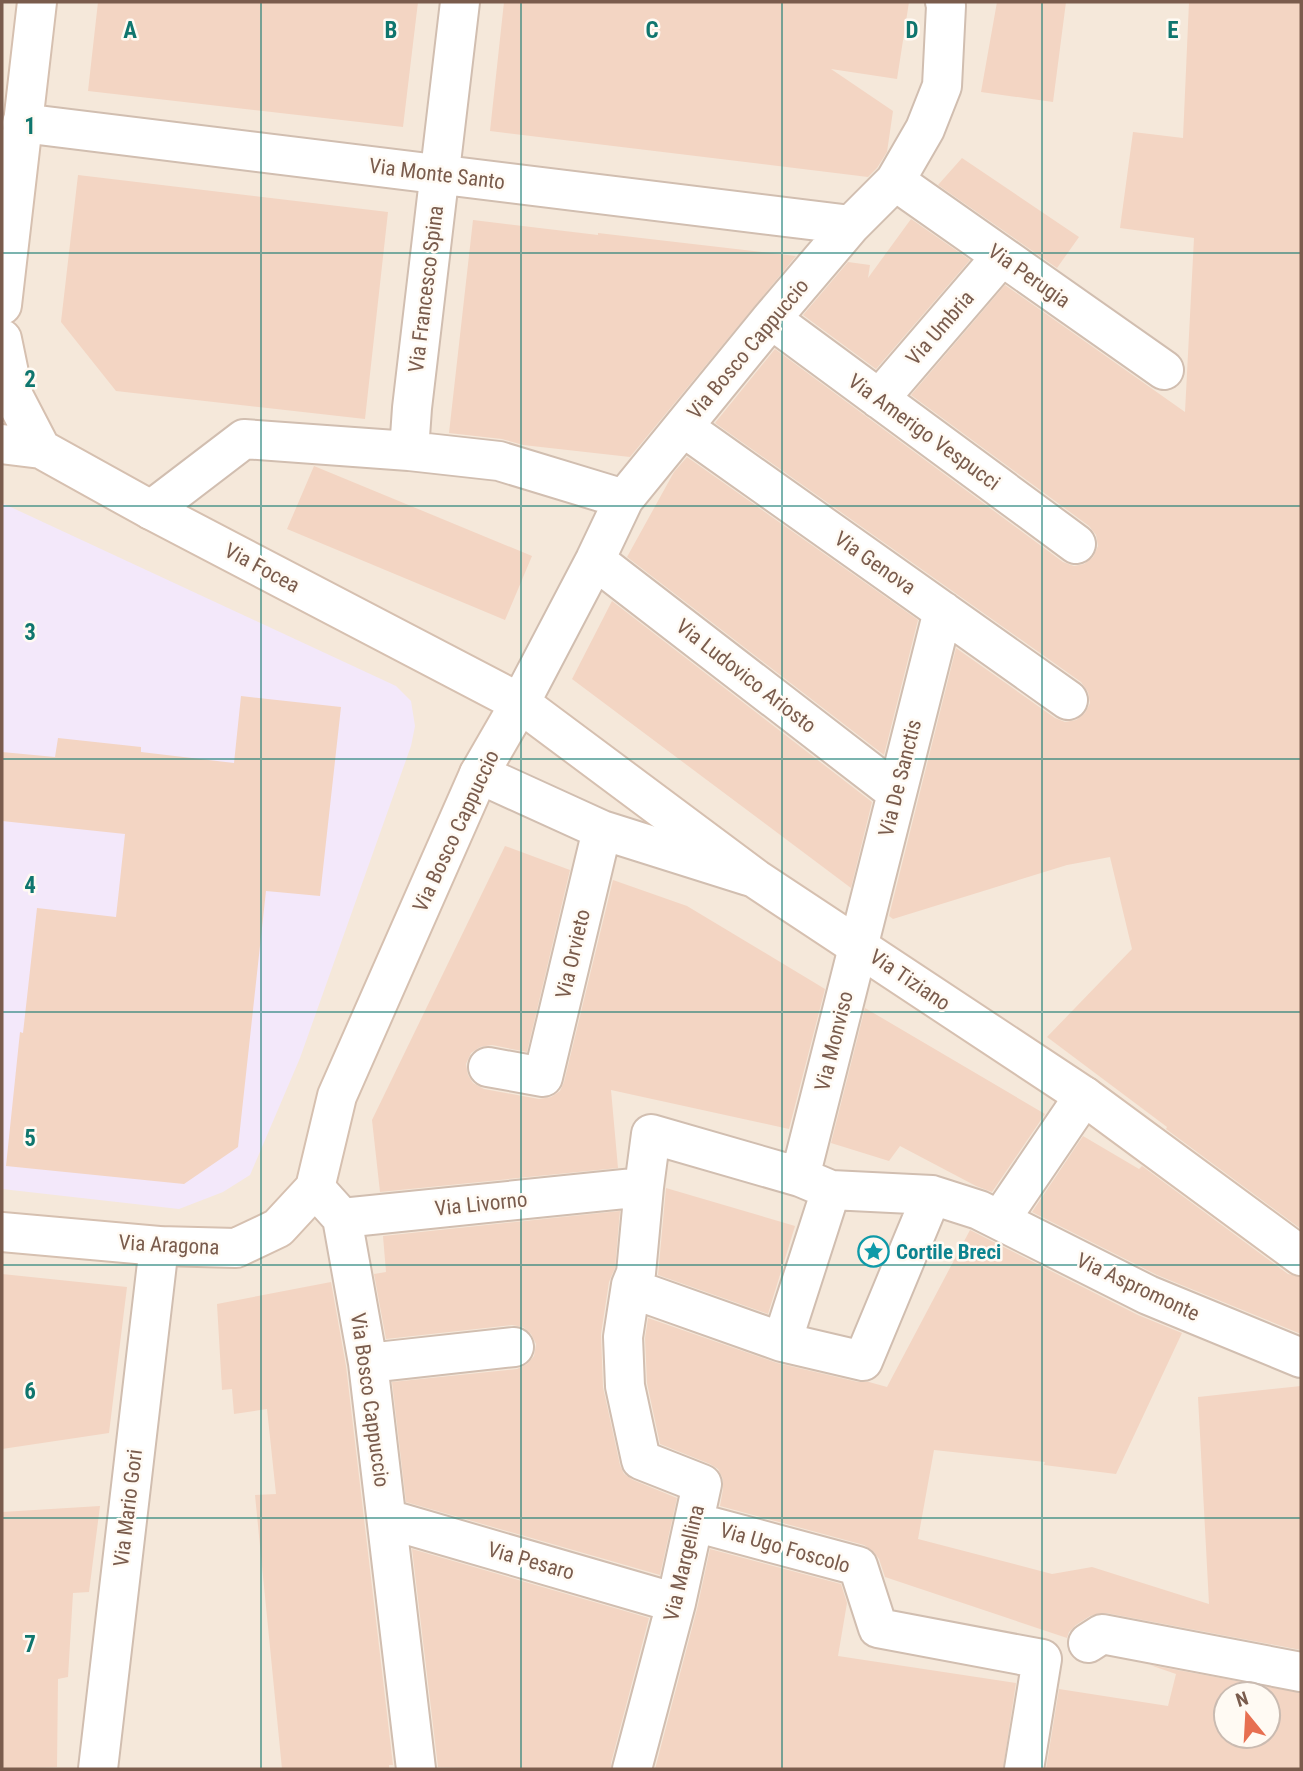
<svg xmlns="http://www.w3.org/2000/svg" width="1303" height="1771" viewBox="0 0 1303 1771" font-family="'Roboto Condensed',sans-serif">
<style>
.residential{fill:#f5e8da;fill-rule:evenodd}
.education{fill:#f3e8fa}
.building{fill:#f3d5c3;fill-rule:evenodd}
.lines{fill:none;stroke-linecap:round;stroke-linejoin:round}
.street-casing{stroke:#d1beb0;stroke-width:42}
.secondary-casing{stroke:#d6c0b0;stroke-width:42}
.street{stroke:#fff;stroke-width:38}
.secondary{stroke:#fff;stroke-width:38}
.grid{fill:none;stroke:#0f766e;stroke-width:2;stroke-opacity:0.55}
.labels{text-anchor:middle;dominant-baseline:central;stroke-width:5;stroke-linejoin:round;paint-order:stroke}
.street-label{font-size:21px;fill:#7a5c4d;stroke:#fffaf3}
.culture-label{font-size:21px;font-weight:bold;fill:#0d838f;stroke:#fffaf3;text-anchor:start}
.grid-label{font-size:23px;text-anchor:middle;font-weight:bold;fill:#0f766e;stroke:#fffaf3;stroke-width:5;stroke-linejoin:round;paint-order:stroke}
</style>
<rect width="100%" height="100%" fill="#fdf6ec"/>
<path class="residential" d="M2,2H1301V1769H2ZM1226,1694H1268V1736H1226Z"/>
<path class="education" d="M2,503L396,686L411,701L415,726L411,746L300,1058L250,1175L223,1192L179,1209L2,1189Z"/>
<path class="building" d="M98,2H418L403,127L88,91Z
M504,2H909L897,79L831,69L893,111L887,152L877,168L868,177L490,131Z
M997,2H1066L1053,102L981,92Z
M1189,2H1301V1229L1166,1129L1167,1127L1047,1037L1132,949L1110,857L1067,865L893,919L889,916L956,648L1055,718L1065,722L1076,720L1085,713L1090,703L1088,692L1081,682L715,423L775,349L1063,562L1074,566L1084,564L1093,557L1098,546L1096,535L1089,526L911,395L1005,285L1185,412L1194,238L1120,228L1133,132L1183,138Z
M962,158L1079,237L1057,268L938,185Z
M78,175L388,212L365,419L116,391L61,322Z
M911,219L970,260L876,369L803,315L848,262L870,265L868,278Z
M473,220L598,235V233L796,256L630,457L523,445L502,439L449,433Z
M687,457L918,620L884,755L627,557L674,472Z
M314,466L532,556L505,620L287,529Z
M612,601L872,802L851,888L572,679Z
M241,696L341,707L320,896L266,891L238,1147L184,1184L6,1166L20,1032L23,1033L37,908L116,917L125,834L2,821V752L55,757L58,738L141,747V752L234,763Z
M505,846L570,870L527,1052L492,1045L480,1047L471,1053L466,1064L468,1075L473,1083L484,1089L539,1099L551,1097L560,1091L564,1082L613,880L687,906L825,989L789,1129L611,1090L618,1168L380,1192L372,1120Z
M865,1008L1045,1114L992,1192L976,1186L900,1146L889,1161L831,1143Z
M1083,1136L1139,1169L1142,1166L1288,1274L1301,1277V1334L1157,1275L1032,1212Z
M666,1188L795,1226L768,1314L658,1275Z
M620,1211L615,1268L609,1282L601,1334L603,1387L620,1465L624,1474L633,1480L677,1498L660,1575L406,1502L392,1382L517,1369L527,1364L534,1356L536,1344L531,1334L523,1327L512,1325L386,1339L374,1274L386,1272L383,1236Z
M970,1230L1138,1315L1182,1333L1116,1474L1044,1465L1045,1462L934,1450L918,1539L1052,1574L1092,1567L1209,1604L1198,1397L1301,1386V1650L1106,1613L1090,1616L1076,1625L1069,1632L1067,1638L885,1577L879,1559L873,1551L864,1545L720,1506L723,1489V1479L718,1469L710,1464L660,1444L647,1383L645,1338L648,1318L777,1363L858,1382H869L887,1387Z
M2,1274L127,1287L109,1433L2,1449Z
M331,1282L346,1366L393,1765H389V1769H282L255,1495L276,1494L267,1409L234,1414L232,1389L222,1390L217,1304Z
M100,1506L89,1592L73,1593L68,1677L58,1679L57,1767L2,1769V1512Z
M412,1549L649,1618L611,1763V1769H515L438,1767Z
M710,1549L841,1584L847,1603L838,1656L1016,1683L1003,1769H655L697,1609Z
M1150,1665L1301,1693V1769H1046L1059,1689L1168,1706L1176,1674ZM1226,1694H1268V1736H1226Z"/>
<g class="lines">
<defs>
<path id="street" d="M22,123L851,225
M895,181L1164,370
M771,319L1076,544
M879,399L1001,257
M683,427L1068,700
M409,451L412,408L460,2
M151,510L244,439L409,451L499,461L624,499
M595,560L897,793
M520,703L595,560L624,499L771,319L851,225L895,181L925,129L942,86L946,6L945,2
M479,774L602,830L748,876
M488,1067L543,1077L602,830
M800,1177L943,611
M315,1188L342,1218L368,1363L416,1769
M1008,1208L1084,1096
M342,1218L644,1187
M631,1285L644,1293L782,1342L863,1361L932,1195
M782,1342L831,1190
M368,1363L514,1347
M387,1519L676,1603
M694,1522L858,1566L878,1628L1042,1659L1024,1769
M1088,1643L1102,1634L1301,1672
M98,1769L159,1246
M632,1769L676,1603L702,1484L641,1460L625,1386L623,1337L631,1285L636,1273L644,1187L651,1134L800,1177L831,1190L932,1195L979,1210L1148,1295L1301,1358"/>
<path id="secondary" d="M2,305L37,2
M2,339L14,397L41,449
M2,444L41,449L151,510L520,703L756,879L1084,1096L1301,1256
M2,1232L159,1246L236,1248L278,1228L315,1188L337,1096L479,774L520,703"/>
</defs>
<use href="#street" class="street-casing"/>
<use href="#secondary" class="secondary-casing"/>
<use href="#street" class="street"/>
<use href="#secondary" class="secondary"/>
</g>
<path class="grid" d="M261,2V1769M521,2V1769M782,2V1769M1042,2V1769M2,253H1301M2,506H1301M2,759H1301M2,1012H1301M2,1265H1301M2,1518H1301"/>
<defs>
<symbol id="sight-ring" viewBox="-11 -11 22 22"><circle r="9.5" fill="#fffaf3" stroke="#0f9aa8" stroke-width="1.5"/><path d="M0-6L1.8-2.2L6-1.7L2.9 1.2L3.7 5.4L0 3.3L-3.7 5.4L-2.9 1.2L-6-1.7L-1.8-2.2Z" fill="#0f9aa8"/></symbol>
</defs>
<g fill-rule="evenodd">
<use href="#sight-ring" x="856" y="1234" width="35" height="35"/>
</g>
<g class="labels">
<g class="street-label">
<text transform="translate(437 174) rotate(7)">Via Monte Santo</text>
<text transform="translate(1029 276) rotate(35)">Via Perugia</text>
<text transform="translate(426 289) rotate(-83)">Via Francesco Spina</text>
<text transform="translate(940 328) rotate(-49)">Via Umbria</text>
<text transform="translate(748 349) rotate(-50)">Via Bosco Cappuccio</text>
<text transform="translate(924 432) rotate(36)">Via Amerigo Vespucci</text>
<text transform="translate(875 563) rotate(35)">Via Genova</text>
<text transform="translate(262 568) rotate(28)">Via Focea</text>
<text transform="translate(746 676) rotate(38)">Via Ludovico Ariosto</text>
<text transform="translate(900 778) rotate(-76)">Via De Sanctis</text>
<text transform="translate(456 831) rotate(-65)">Via Bosco Cappuccio</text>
<text transform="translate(573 954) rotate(-77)">Via Orvieto</text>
<text transform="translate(910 980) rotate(34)">Via Tiziano</text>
<text transform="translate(834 1041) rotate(-76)">Via Monviso</text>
<text transform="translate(481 1204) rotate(-6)">Via Livorno</text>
<text transform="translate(169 1245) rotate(3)">Via Aragona</text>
<text transform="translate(1138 1287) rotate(25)">Via Aspromonte</text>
<text transform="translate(370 1400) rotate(82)">Via Bosco Cappuccio</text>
<text transform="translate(128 1508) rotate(-83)">Via Mario Gori</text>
<text transform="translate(785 1548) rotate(16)">Via Ugo Foscolo</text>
<text transform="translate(531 1561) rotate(16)">Via Pesaro</text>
<text transform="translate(684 1563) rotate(-77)">Via Margellina</text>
</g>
<g class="culture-label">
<text x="896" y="1252">Cortile Breci</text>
</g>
</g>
<g class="grid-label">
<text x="130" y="38">A</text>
<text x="391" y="38">B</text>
<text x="652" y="38">C</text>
<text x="912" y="38">D</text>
<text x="1173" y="38">E</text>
<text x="30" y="134">1</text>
<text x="30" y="387">2</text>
<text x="30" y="640">3</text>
<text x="30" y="893">4</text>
<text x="30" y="1146">5</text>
<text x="30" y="1399">6</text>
<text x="30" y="1652">7</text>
</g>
<rect width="1303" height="1771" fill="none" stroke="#7a5c4d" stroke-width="7"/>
<g transform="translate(1247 1715) rotate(342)"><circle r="33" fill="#fffaf3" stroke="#cabbb1" stroke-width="2"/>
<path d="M0-5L12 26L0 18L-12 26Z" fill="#e76f51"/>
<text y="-10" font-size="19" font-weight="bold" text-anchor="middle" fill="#7a5c4d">N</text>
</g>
</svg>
